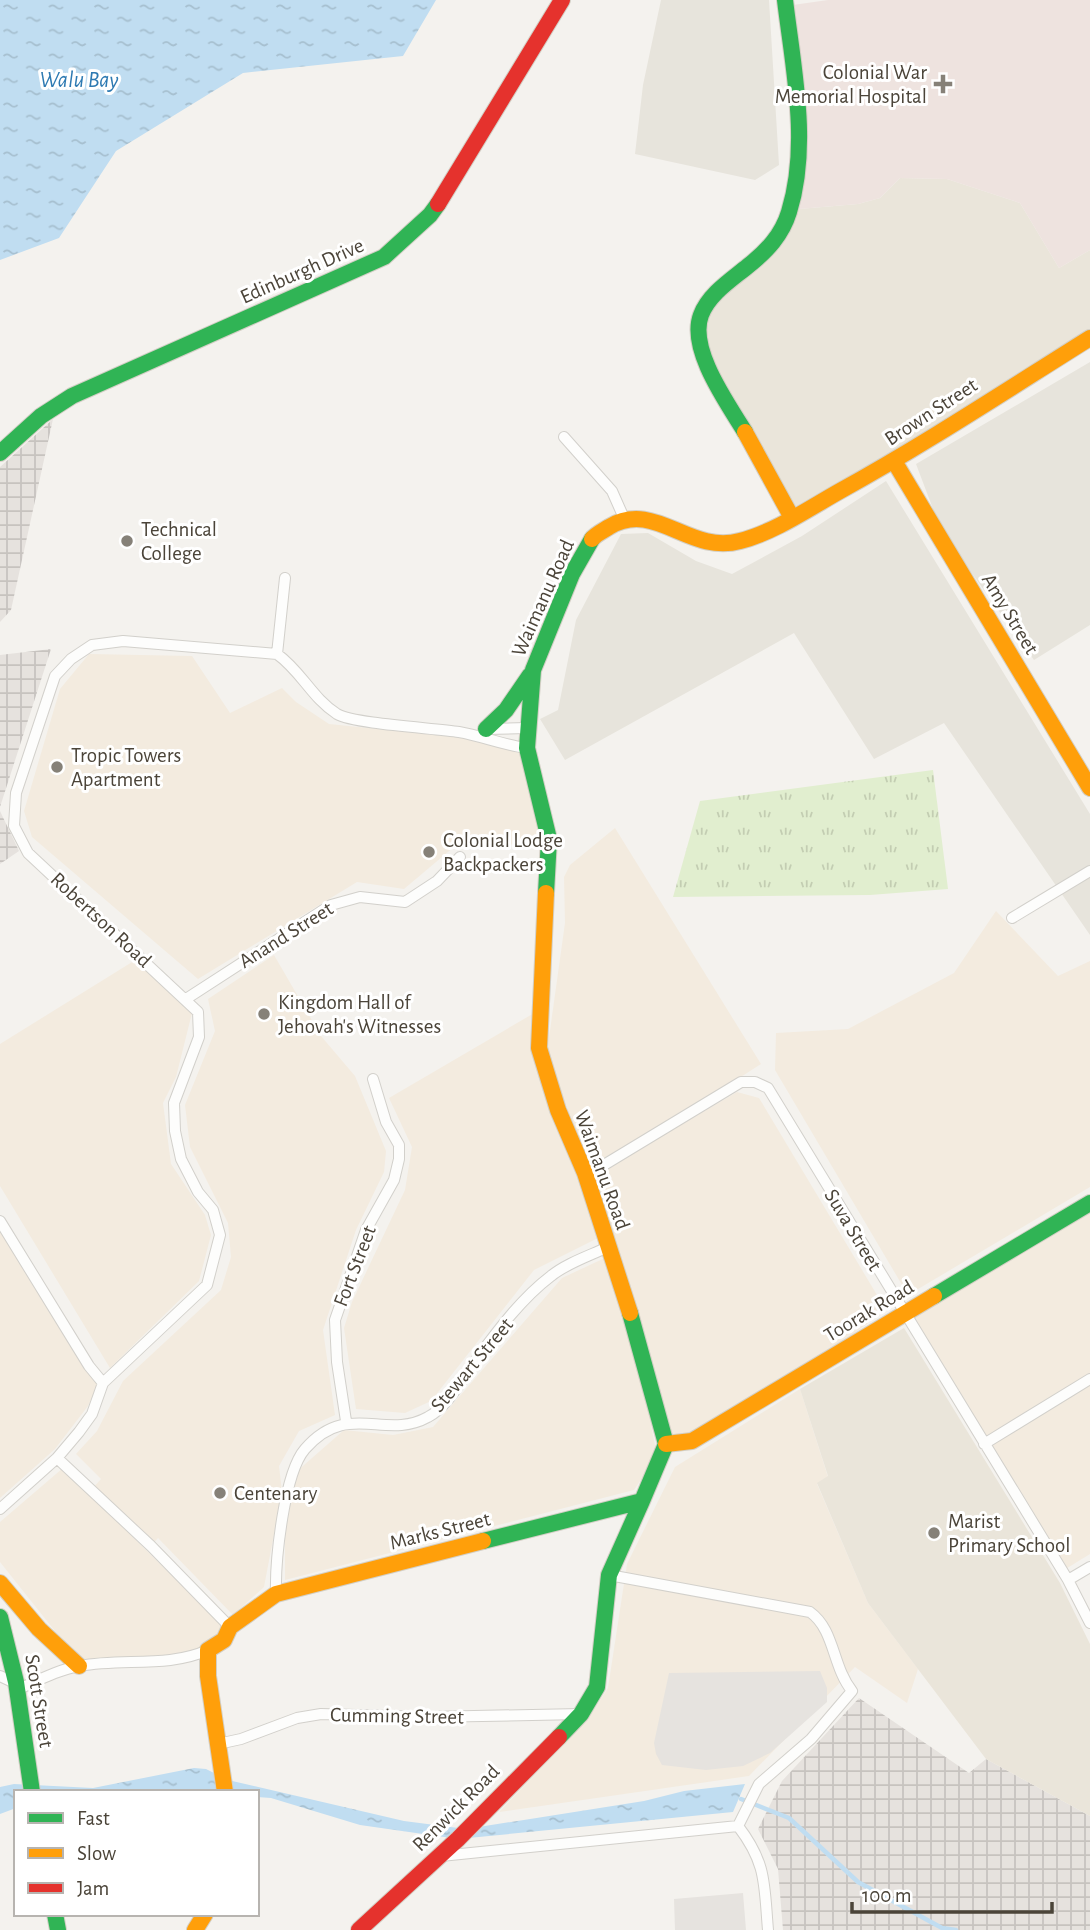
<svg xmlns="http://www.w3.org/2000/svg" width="1090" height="1930" viewBox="0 0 1090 1930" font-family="'Alegreya Sans',sans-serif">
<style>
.residential{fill:#e7e4dc}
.commercial{fill:#f3ebdf}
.industrial{fill:url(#industrial-grid)}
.education{fill:#eae5da}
.medical{fill:#eee3df}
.park{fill:url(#park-tufts)}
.parking{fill:#e6e3df}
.water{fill:url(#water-ripples)}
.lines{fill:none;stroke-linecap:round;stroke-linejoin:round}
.stream{stroke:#c0ddf1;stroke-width:4.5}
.street-casing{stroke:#d2d0cb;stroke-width:12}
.fast-casing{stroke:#d3cfc5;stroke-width:18}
.slow-casing{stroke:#d3cfc5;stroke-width:18}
.jam-casing{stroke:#d3cfc5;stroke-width:18}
.street{stroke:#fdfdfc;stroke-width:10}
.fast{stroke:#30b455;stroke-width:16}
.slow{stroke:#ff9f0a;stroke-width:16}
.jam{stroke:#e5322d;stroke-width:16}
.poi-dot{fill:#868178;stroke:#fff;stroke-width:2.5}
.labels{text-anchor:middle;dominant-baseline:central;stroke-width:6;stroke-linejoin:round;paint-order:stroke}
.poi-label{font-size:21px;fill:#4b4439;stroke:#fff;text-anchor:start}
.street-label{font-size:21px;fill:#4b4439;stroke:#fff}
.water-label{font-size:23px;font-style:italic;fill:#2e7ab2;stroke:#fff}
</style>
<defs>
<pattern id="industrial-grid" width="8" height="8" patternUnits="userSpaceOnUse" patternTransform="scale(1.75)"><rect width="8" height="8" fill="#e6e2de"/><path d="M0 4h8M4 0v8" fill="none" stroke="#c7c3bf"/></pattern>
<pattern id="park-tufts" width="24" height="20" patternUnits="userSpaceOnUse" patternTransform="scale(1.75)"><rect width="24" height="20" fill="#e1eecf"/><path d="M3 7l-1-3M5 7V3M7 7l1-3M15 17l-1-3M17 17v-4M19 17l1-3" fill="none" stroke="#c3cdb2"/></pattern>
<pattern id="water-ripples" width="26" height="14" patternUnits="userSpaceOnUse" patternTransform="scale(1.75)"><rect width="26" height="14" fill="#c0ddf1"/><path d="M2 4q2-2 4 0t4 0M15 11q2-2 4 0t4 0" fill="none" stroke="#a6bfcf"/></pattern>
</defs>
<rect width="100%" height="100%" fill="#f4f2ee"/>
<path class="residential" d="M661,0H769L779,165L755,180L635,154L643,85Z
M1090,362V625L1034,660L941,530L916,464Z
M886,481L1090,814V935L944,723L874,759L794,633L565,760L540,719L558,710L576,620L621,534L648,533L696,561L732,574L802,536Z"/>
<path class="commercial" d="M89,654L192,656L230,713L282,688L296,702L329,724L525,744L544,831L510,845L455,846L404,889L357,882L198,979L32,837L24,811L60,689Z
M615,828L761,1064L594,1171L581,1147L547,1052L565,923L564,877L570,865Z
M996,911L1058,976L1090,961V1187L908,1295L775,1070L776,1033L848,1029L954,973Z
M274,955L321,1036L355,1076L386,1151L384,1172L356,1230L323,1330L335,1415L299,1431L279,1466L282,1492L264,1587L233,1615L158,1538L151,1546L90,1491L101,1479L76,1454L97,1431L123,1381L221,1290L231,1257L228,1223L190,1147L185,1105L215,1031L208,999Z
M137,959L192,1013L176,1077L163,1103L171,1164L205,1215L211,1235L199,1281L110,1368L0,1186V1044Z
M541,1009L536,1053L600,1237L534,1270L431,1401L405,1413L356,1409L344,1328L352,1302L405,1190L412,1147L389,1098Z
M737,1092L759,1098L886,1310L797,1375L685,1440L668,1436L592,1177Z
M1090,1212V1554L1064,1570L908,1319Z
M0,1217L101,1378L88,1406L55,1449L0,1498Z
M607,1257L634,1337L657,1456L634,1490L285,1580V1519L296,1472L344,1430L393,1435L433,1427L562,1278Z
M800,1389L828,1477L817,1484L868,1603L918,1669L907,1703L855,1667L749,1776L499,1812L588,1719L608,1688L627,1564L675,1467Z
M63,1468L225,1628L205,1648L182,1655L78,1660L0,1562V1522Z"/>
<path class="industrial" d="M53,419L11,610L0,622V467Z
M51,649L0,807V655Z
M0,811L19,851L0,864Z
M859,1698L969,1773L986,1759L1090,1816V1930H783L778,1869L758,1829L782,1781Z"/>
<path class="education" d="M900,178L947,179L1020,203L1059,268L1090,250V333L806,507L787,509L706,347L702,329L715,302L785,239L799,209L858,204L880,198Z
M904,1328L1060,1583L1090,1644V1816L986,1759L868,1603L817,1483L828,1476L800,1389Z"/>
<path class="medical" d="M828,0H1090V250L1059,268L1020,203L947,179L900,178L880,198L858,204L799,209L805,161L786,6Z"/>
<path class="park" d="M933,770L948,889L870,895L673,897L700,801Z"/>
<path class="parking" d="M820,1671L827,1688V1702L770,1753L743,1766L706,1770L662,1765L656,1754L654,1743L669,1673Z
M743,1893L746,1930H675L674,1899Z"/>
<path class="water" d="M0,0H436L403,56L243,73L116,151L59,238L0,260Z
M194,1768L206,1769L228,1780L404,1821L466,1829L644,1801L684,1791L745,1784L733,1812L458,1839L360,1825L271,1798L257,1797V1792H16V1808L0,1814V1787L14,1784L93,1788Z"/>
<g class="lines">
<path class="stream" d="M741,1799L789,1818L858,1882L942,1928L956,1930"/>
<defs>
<path id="street" d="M564,437L612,491L624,518
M277,654L285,578
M486,729L526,728
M1012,918L1090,871
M186,999L331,905L360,897L405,902L437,881L460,857
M585,1173L594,1171L741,1082H755L768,1088L1068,1580L1090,1623
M0,1221L89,1366L103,1383
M346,1421L337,1362L335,1320L366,1230L394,1180L399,1159V1145L386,1122L373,1079
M984,1444L1090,1379
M57,1458L151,1546L230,1627
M0,1509L57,1458L79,1432L92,1414L103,1383L207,1285L220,1235L213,1210L198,1192L181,1159L175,1131L174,1103L199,1037L198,1012L28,853L14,826L16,793L55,676L71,659L92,645L123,641L277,654C301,671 312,698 337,714C354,724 434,728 459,732C482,736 503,745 527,748
M609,1575L810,1612C835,1630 832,1666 852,1691L811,1739L759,1784L738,1826
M1068,1580L1090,1567
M276,1594C275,1561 284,1473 305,1449C347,1400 385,1441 428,1417C449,1406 462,1378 476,1360C497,1331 522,1298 551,1276C567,1263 589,1256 608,1247
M0,1676L17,1684
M19,1689C39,1680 60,1669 80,1666C123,1658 168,1668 208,1650
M218,1744L241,1739L297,1718L321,1714L426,1717L581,1714
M738,1826C767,1864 764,1884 768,1930
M441,1856L738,1826"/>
<path id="fast" d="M745,432C728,404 688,349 701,315C709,294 731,280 748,266C767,251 782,235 789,212C810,145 793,67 785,0
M0,453L41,416L72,396L384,257L430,215L438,204
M486,729L506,710L530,675
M546,893L549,839L527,748L533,670L572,574L592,539
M934,1296L1090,1203
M483,1541L642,1501L666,1444L630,1313
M0,1617L16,1682L32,1792
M559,1737L581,1714L597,1687L609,1575L642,1501
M55,1914L58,1930"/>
<path id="slow" d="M745,432L791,516
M894,461L1090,788
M592,539C596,534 603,531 609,527C655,499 689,555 740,541C775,532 808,509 840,491C925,444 1007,390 1090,338
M546,893L539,1048L558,1110L585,1173L630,1313
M666,1444L692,1441L934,1296
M0,1583L39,1629L79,1666
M225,1792L208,1676V1650L224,1640L230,1627L276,1594L483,1541
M195,1930L205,1914"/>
<path id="jam" d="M438,204L562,0
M359,1930L458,1839L559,1737"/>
</defs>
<use href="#street" class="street-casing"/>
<use href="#fast" class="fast-casing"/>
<use href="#slow" class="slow-casing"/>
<use href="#jam" class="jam-casing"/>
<use href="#street" class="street"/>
<use href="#fast" class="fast"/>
<use href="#slow" class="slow"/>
<use href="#jam" class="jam"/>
</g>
<g class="poi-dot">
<path d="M939.5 73.5h7v7h7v7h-7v7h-7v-7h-7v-7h7z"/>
<circle cx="127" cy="541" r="7"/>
<circle cx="57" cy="767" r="7"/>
<circle cx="429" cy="852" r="7"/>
<circle cx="264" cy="1014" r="7"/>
<circle cx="220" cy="1493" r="7"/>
<circle cx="934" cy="1533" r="7"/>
</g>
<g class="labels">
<g class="poi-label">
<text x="927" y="72" text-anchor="end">Colonial War<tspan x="927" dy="24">Memorial Hospital</tspan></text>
<text x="141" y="529">Technical<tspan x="141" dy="24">College</tspan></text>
<text x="71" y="755">Tropic Towers<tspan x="71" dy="24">Apartment</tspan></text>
<text x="443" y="840">Colonial Lodge<tspan x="443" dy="24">Backpackers</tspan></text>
<text x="278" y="1002">Kingdom Hall of<tspan x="278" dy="24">Jehovah's Witnesses</tspan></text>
<text x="234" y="1493">Centenary</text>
<text x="948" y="1521">Marist<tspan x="948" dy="24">Primary School</tspan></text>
</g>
<g class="street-label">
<text transform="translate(302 271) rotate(-24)">Edinburgh Drive</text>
<text transform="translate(931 412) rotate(-33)">Brown Street</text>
<text transform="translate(543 598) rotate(-66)">Waimanu Road</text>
<text transform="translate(1010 614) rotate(59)">Amy Street</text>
<text transform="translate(101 920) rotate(43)">Robertson Road</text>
<text transform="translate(286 935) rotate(-32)">Anand Street</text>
<text transform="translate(602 1170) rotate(70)">Waimanu Road</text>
<text transform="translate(853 1230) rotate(59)">Suva Street</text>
<text transform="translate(355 1266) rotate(-69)">Fort Street</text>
<text transform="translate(869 1311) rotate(-31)">Toorak Road</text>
<text transform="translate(472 1365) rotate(-50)">Stewart Street</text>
<text transform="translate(440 1531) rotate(-14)">Marks Street</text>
<text transform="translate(39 1701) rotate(81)">Scott Street</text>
<text transform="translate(397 1716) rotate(1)">Cumming Street</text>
<text transform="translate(456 1808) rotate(-45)">Renwick Road</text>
</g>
<g class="water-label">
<text x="79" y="80">Walu Bay</text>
</g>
</g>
<rect x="14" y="1790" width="245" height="126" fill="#ffffff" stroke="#b7b4b0" stroke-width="2"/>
<rect x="28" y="1813" width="35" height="10" fill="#30b455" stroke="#b7b4b0" stroke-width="2"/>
<text x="77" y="1825" font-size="21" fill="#4b4439">Fast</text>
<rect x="28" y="1848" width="35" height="10" fill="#ff9f0a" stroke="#b7b4b0" stroke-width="2"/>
<text x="77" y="1860" font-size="21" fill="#4b4439">Slow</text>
<rect x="28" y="1883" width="35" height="10" fill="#e5322d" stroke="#b7b4b0" stroke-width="2"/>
<text x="77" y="1895" font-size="21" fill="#4b4439">Jam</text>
<path d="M852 1902v10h200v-10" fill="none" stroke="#4b4439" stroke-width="3.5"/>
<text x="862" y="1902" font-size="21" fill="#4b4439" stroke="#ffffff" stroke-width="5" paint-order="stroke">100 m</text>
</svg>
